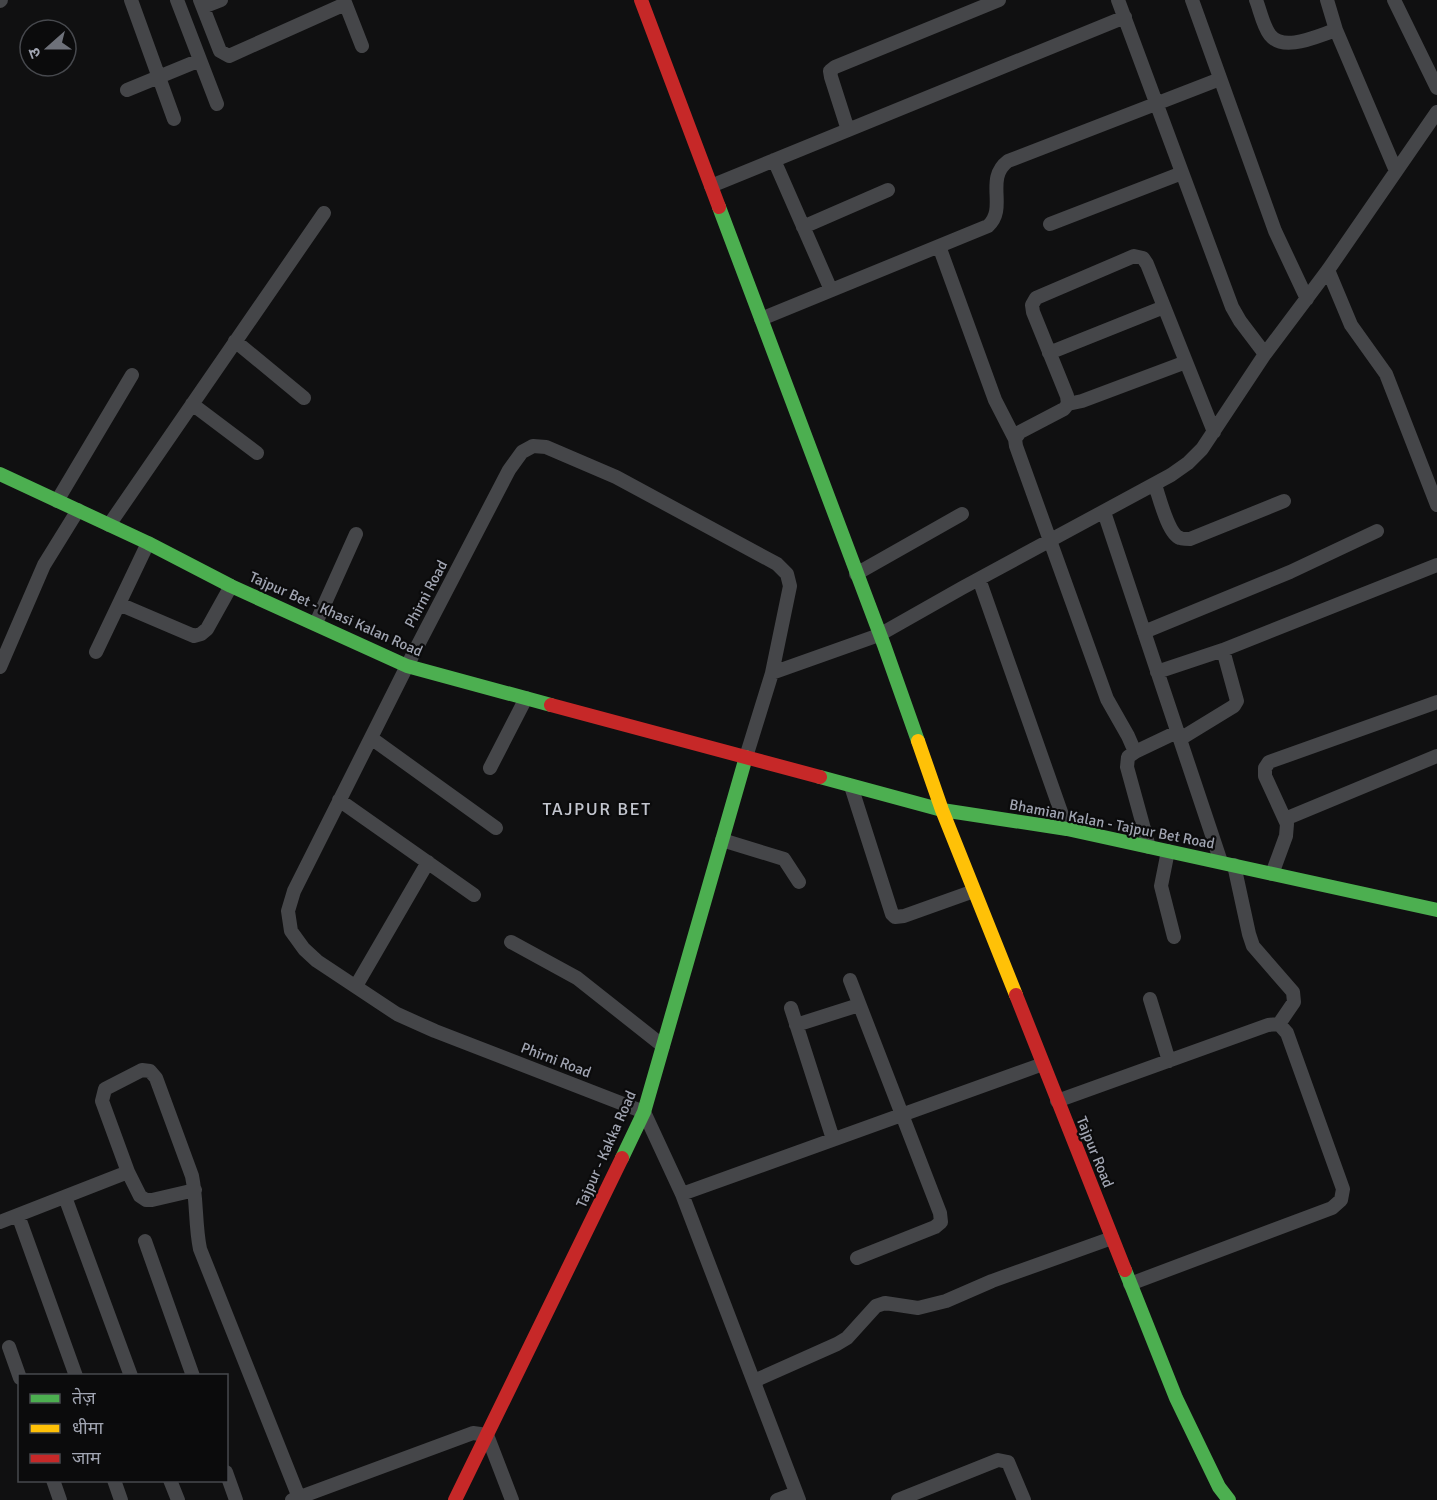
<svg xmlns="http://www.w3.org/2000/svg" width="1437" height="1500" viewBox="0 0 1437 1500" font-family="Signika,'Noto Sans Devanagari',sans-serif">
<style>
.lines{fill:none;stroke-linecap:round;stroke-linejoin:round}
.street{stroke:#454649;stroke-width:14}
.fast{stroke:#4caf50;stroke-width:14}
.slow{stroke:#ffc107;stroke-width:14}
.jam{stroke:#c62828;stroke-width:14}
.labels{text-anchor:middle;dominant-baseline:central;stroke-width:4.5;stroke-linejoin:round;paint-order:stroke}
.street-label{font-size:15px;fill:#a1a5b2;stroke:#0b0b0c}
.quarter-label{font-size:18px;letter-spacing:1.5px;fill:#c2c5ce;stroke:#0b0b0c}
</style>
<rect width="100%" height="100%" fill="#101011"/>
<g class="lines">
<path class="street" d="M131,0L174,119
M177,0L217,104
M200,0L220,51L229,56L345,4
M344,0L362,46
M1118,0L1232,307L1240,321L1265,354
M1192,0L1275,231L1307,299
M1256,0C1260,10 1263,26 1270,35C1284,53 1319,35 1336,30
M1327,0L1336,30L1396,171
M1394,0L1437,88
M0,1L1,0
M203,7L221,0
M127,90L200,60
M848,130L831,77L830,71L835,67L999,0
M774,160L831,290
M711,186L1125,17
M1050,224L1182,173
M803,227L888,190
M939,246L995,400L1015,439
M1328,270L1351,325L1386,374L1437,505
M761,319L988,226C1008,208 984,179 1008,161L1220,79
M235,341L304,398
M1049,353L1164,307
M192,404L257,453
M1068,404L1082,401L1186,362
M1155,485C1159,496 1168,534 1180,538C1181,539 1188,539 1190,539L1284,501
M57,501L132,375
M1104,512L1221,862
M109,525L324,213
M856,574L962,514
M979,579L1067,829
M119,604L194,636L201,634L207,629L231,586
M316,623L356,534
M1144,632L1290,572L1377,531
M96,652L148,543
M0,667L44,565L78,510
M1157,672L1223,650L1437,565
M772,673L879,635L962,588L1171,475L1188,463L1202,449L1265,354L1328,270L1437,112
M371,738L496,828
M1180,739L1234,706L1237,701L1223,650
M1135,752L1128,736L1107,699L1016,446L1015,439L1020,432L1064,409L1068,404L1067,396L1033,312L1032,305L1036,298L1134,256L1143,258L1147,264L1214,432
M746,757L772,673L790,586L787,574L777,564L616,477L546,447L533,446L522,452L509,470L407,666L294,891L288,911L291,931L304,949L317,961L397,1014L435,1031L644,1112L682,1194L799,1500
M490,768L526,698
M851,786L892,914L895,917L904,916L974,891
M339,800L474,895
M1285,819L1437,756
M722,840L784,859L799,882
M1149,847L1127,767L1128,757L1135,752L1177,732
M1168,851L1161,886L1174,937
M1234,865L1249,934L1253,946L1293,992L1294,1002L1279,1024
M1272,874L1286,836L1287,824L1265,776V768L1269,762L1437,702
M511,942L577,978L663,1046
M850,980L940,1213L941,1222L935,1227L857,1258
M356,986L428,862
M1150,999L1169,1061
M791,1008L833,1139
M796,1025L859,1005
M1057,1101L1268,1025L1279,1024L1287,1033L1343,1189L1341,1200L1332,1208L1130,1284
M195,1190L152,1200H146L140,1196L128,1172L102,1101L105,1089L142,1070L150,1071L156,1078L192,1176C197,1200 195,1225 200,1249L300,1500
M682,1194L1043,1064
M65,1197L131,1376
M18,1215L76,1376
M0,1222L128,1172
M145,1241L193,1376
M9,1347L20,1378
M754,1381L837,1344L847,1338L876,1306L885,1303L918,1308L946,1301L992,1281L1112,1238
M226,1472L236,1500
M53,1480L60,1500
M114,1480L121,1500
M170,1480L178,1500
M292,1500L473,1433L487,1435L512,1500
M777,1500L796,1493
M898,1500L998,1460L1008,1462L1024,1500"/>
<path class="fast" d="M719,207L884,645L918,741
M0,474L148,543L231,586L407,666L551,705
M820,777L942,810L1067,829L1437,910
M622,1158L644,1112L746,757
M1125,1270L1176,1398L1219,1487L1229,1500"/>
<path class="slow" d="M918,741L942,810L1016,995"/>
<path class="jam" d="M641,0L719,207
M551,705L820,777
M1016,995L1125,1270
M455,1500L622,1158"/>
</g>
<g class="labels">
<g class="street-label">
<text transform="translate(426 594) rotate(-62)">Phirni Road</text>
<text transform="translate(336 614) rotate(24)">Tajpur Bet - Khasi Kalan Road</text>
<text transform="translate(1112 824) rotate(11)">Bhamian Kalan - Tajpur Bet Road</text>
<text transform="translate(556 1060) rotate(21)">Phirni Road</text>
<text transform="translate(606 1149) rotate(-66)">Tajpur - Kakka Road</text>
<text transform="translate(1095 1152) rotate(68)">Tajpur Road</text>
</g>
<g class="quarter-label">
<text x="597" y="809">TAJPUR BET</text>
</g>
</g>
<rect x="18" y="1374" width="210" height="108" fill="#0b0b0c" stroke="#47494e" stroke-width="1.5"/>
<rect x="30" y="1394" width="30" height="9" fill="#4caf50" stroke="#47494e" stroke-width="1.5"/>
<text x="72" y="1404" font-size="18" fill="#a1a5b2">तेज़</text>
<rect x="30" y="1424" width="30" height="9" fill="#ffc107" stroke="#47494e" stroke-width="1.5"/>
<text x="72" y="1434" font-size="18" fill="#a1a5b2">धीमा</text>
<rect x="30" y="1454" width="30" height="9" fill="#c62828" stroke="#47494e" stroke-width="1.5"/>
<text x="72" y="1464" font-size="18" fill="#a1a5b2">जाम</text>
<g transform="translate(48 48) rotate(249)"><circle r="28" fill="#0b0b0c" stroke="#47494e" stroke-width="1.5"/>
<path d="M0-4.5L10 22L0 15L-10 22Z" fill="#6e717a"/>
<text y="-9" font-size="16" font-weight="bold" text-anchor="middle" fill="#a1a5b2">उ</text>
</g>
</svg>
